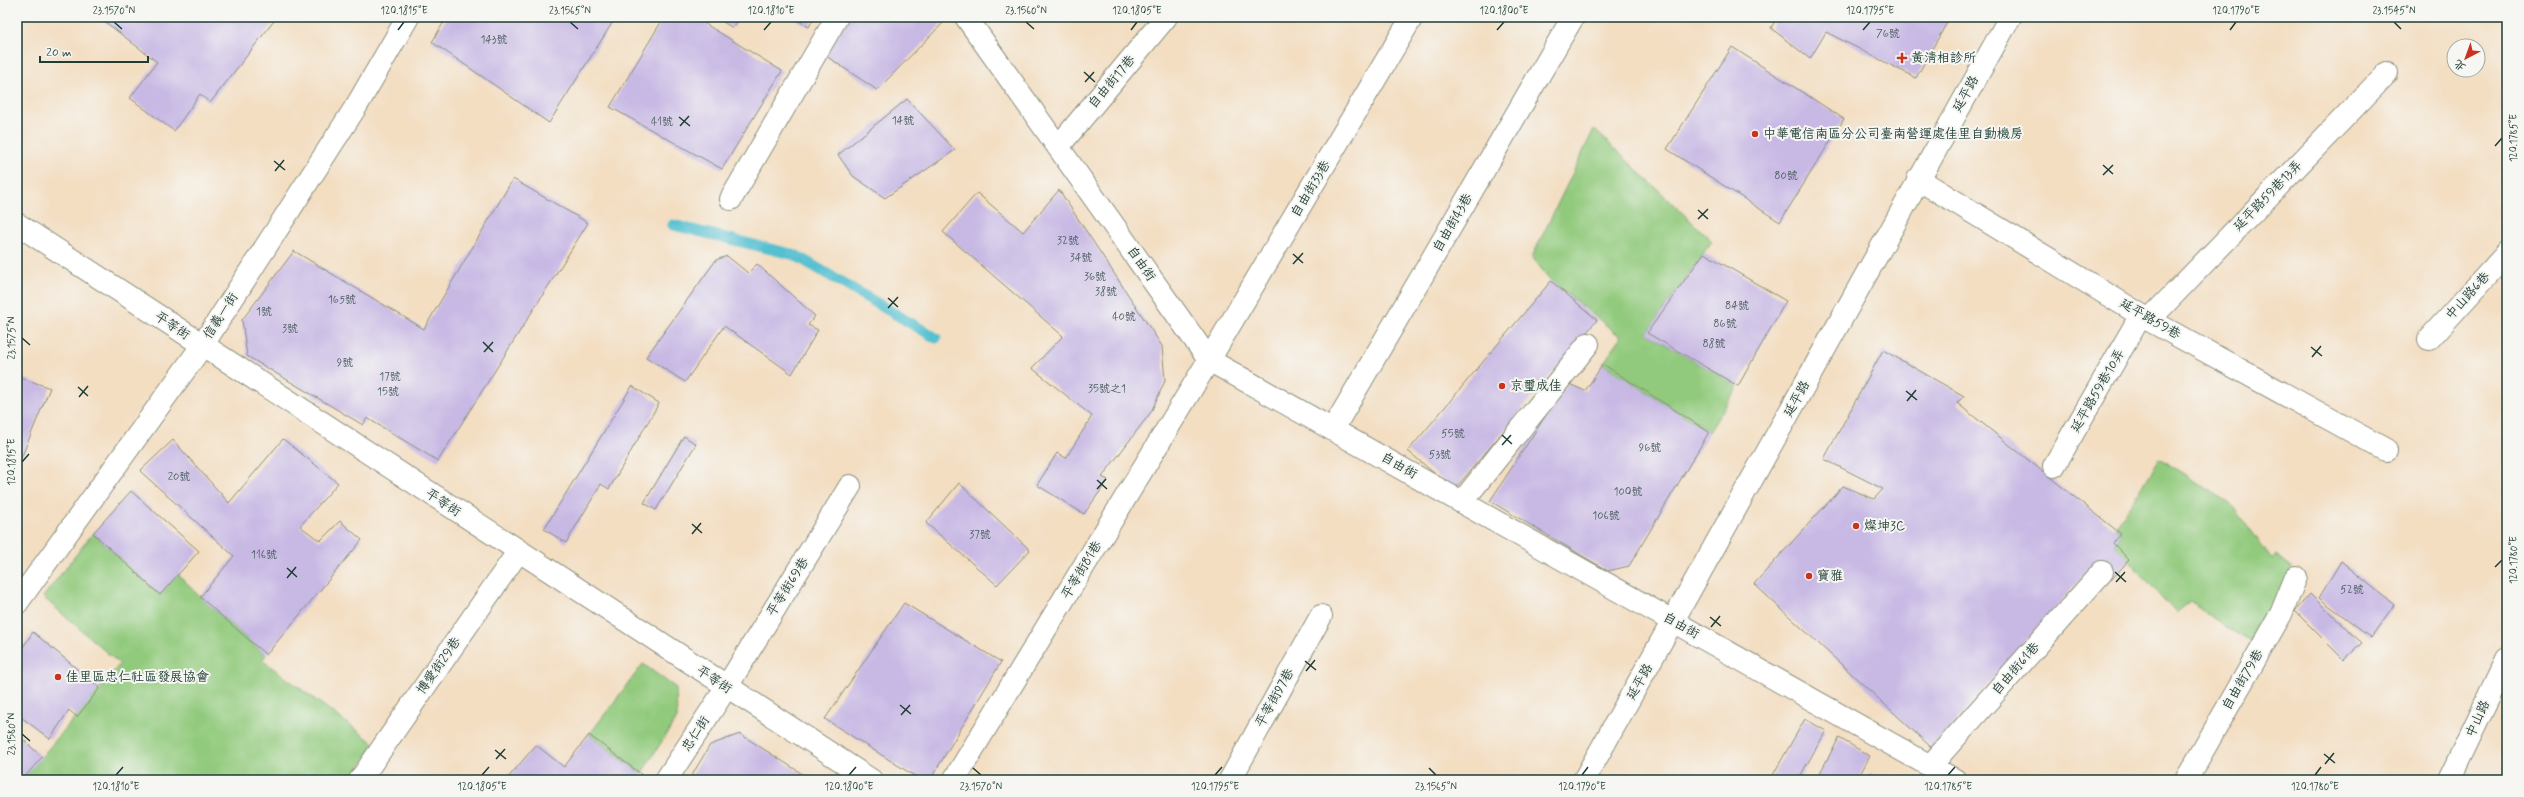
<svg xmlns="http://www.w3.org/2000/svg" width="2524" height="797" viewBox="0 0 2524 797" font-family="Mynerve,'LXGW WenKai TC',sans-serif">
<style>
.green{fill:#92ca7d;stroke:#588458}
.lines{fill:none;stroke-linecap:round;stroke-linejoin:round}
.stream{stroke:#55c0d0;stroke-width:11}
.building{fill:#c7b8e4}
.minor-casing{stroke:#898e7b;stroke-width:24}
.minor{stroke:#fff;stroke-width:22}
.ticks{fill:none;stroke:#1f3d34;stroke-width:1.5}
.poi-dot{fill:#c8321e;stroke:#f6f6f2;stroke-width:1.5}
.labels{text-anchor:middle;dominant-baseline:central;stroke-width:4;stroke-linejoin:round;paint-order:stroke}
.number-label{font-size:11px;fill:#495c60}
.poi-label{font-size:13px;fill:#1f3d34;stroke:#f6f6f2;text-anchor:start}
.street-label{font-size:13px;fill:#1f3d34;stroke:#f6f6f2}
.neatline{fill:none;stroke:#1f3d34;stroke-width:1.5}
.ticks-label{font-size:10px;text-anchor:middle;fill:#1f3d34}
</style>
<rect width="100%" height="100%" fill="#f6f6f2"/>
<filter id="ink" filterUnits="userSpaceOnUse"><feTurbulence type="fractalNoise" baseFrequency=".025" numOctaves="2"/><feDisplacementMap in="SourceGraphic" scale="8" xChannelSelector="R" yChannelSelector="G"/><feConvolveMatrix kernelMatrix="1 2 1 2 8 2 1 2 1" color-interpolation-filters="sRGB"/></filter>
<filter id="wash" filterUnits="userSpaceOnUse"><feTurbulence type="fractalNoise" baseFrequency=".012" numOctaves="4" result="noise"/><feDisplacementMap in="SourceGraphic" scale="16" xChannelSelector="R" yChannelSelector="G"/><feGaussianBlur stdDeviation="0.9" result="paint"/><feColorMatrix in="noise" values="0 0 0 0 0 0 0 0 0 0 0 0 0 0 0 0 0 1.4 0 .05"/><feComposite in="paint" operator="in"/></filter>
<g filter="url(#wash)">
<rect width="100%" height="100%" fill="#f3dec2"/>
<path class="green" d="M1594,129L1712,241L1647,333L1738,386L1709,432L1603,364L1621,337L1551,281L1532,257Z
M2160,459L2230,503L2272,560L2276,555L2292,567L2278,598L2252,641L2226,628L2191,601L2176,613L2113,543L2121,534L2115,528Z
M93,533L160,595L178,574L200,597L266,655L262,660L375,744L351,780H22L120,664L43,597Z
M643,664L676,688L677,718L641,774L589,735Z"/>
<g class="lines">
<path class="stream" d="M673,225L795,255L936,338"/>
</g>
<g id="blocks">
<path class="building" d="M99,17H277L210,103L200,94L174,131L130,98L157,62Z
M447,17H616L549,123L432,42Z
M664,17H694L782,71L722,169L610,107Z
M715,17H740L733,28Z
M792,17H814L809,27Z
M848,17H938L943,23L877,90L826,56Z
M1777,17H1950L1916,78L1826,32L1810,59L1771,28Z
M1732,47L1844,119L1780,222L1667,149Z
M907,99L955,150L885,198L853,176L838,155Z
M513,179L588,223L438,461L367,418L363,425L247,356L242,320L294,251L424,329Z
M1059,190L1162,346L1165,381L1151,412L1102,477L1108,480L1084,514L1037,485L1057,453L1066,458L1092,416L1032,368L1063,336L943,232L977,193L1023,232Z
M1704,253L1786,301L1738,386L1647,333Z
M727,256L748,273L757,264L815,316L808,325L818,330L792,374L724,326L685,382L646,357L716,260Z
M1551,281L1597,320L1454,490L1408,451Z
M1883,350L1964,396L1957,403L2121,534L2113,543L2129,560L2111,580L2094,564L1932,748L1754,584L1843,486L1874,499L1883,489L1824,459Z
M1603,364L1709,432L1629,566L1608,571L1490,501L1567,383L1585,391Z
M17,376L50,388L17,468Z
M632,386L659,403L609,489L601,484L566,543L544,529Z
M684,436L696,444L656,510L644,503Z
M283,439L338,483L300,526L320,541L340,521L362,540L266,655L200,597L234,556L140,471L173,440L229,503Z
M959,483L1030,550L997,585L926,523Z
M131,491L199,551L160,595L93,533Z
M2341,561L2394,605L2371,637L2319,598Z
M2310,594L2362,643L2344,660L2295,611Z
M904,603L1001,662L930,780H921L825,719Z
M33,632L100,688L77,717L69,710L50,739L17,714V656Z
M1805,719L1826,731L1798,780H1770Z
M17,734L42,757L22,780H17Z
M740,734L812,780H689L710,745Z
M589,735L641,774L638,780H506L536,745L564,767Z
M1839,738L1870,756L1857,780H1816Z
M1870,773L1882,780H1866Z"/>
</g>
</g>
<g filter="url(#ink)">
<use href="#blocks" fill-opacity="0" stroke="#898e7b" stroke-width="1"/>
<g class="lines">
<defs>
<path id="minor" d="M966,17L1209,360L1955,780
M1058,147L1166,17
M1918,179L2149,320L2386,450
M731,199L837,17
M17,224L871,780
M2149,320L2387,73
M2429,339L2507,253
M1333,429L1573,17
M2054,466L2141,315
M1462,502L1588,344
M17,603L202,346L357,105L408,17
M1930,766L2102,572
M360,780L518,552
M666,780L726,688L850,486
M954,780L1209,360L1412,17
M1230,780L1321,616
M1584,780L2010,17
M2186,780L2281,614L2296,577
M2449,780L2507,659"/>
</defs>
<use href="#minor" class="minor-casing"/>
<use href="#minor" class="minor"/>
</g>
</g>
<path class="ticks" d="M114,22L122,29M570,22L578,29M1026,22L1034,29M2394,22L2401,29M398,30L404,22M764,30L771,22M1131,30L1137,22M1497,30L1504,22M1863,30L1870,22M2230,30L2236,22M1084,72L1095,82M1085,82L1094,72M679,117L690,126M680,126L689,116M2495,146L2502,138M274,161L285,170M2103,165L2113,174M275,171L284,160M2103,175L2113,165M1698,210L1708,219M1698,219L1708,209M1293,254L1303,263M1293,264L1303,253M888,298L898,307M888,308L898,297M22,338L30,345M483,342L493,352M2311,347L2322,356M484,352L493,342M2312,357L2321,346M78,387L88,396M1906,391L1917,400M79,397L88,386M1907,401L1916,390M1502,435L1512,444M1502,445L1511,435M22,462L29,454M1097,480L1107,489M1097,489L1106,479M692,524L702,533M692,534L701,523M2495,567L2502,560M287,568L297,577M2115,572L2126,582M287,578L296,567M2116,582L2125,572M1710,617L1721,626M1711,627L1720,616M1305,661L1316,670M1306,671L1315,660M900,705L911,714M901,715L910,705M22,734L30,741M495,750L506,759M2324,754L2335,763M496,759L505,749M2325,764L2334,753M973,768L981,775M1429,768L1436,775M116,775L123,767M482,775L489,767M849,775L856,767M1215,775L1222,767M1582,775L1588,767M1948,775L1955,767M2315,775L2321,767"/>
<g class="poi-dot">
<path d="M1900 52h4v4h4v4h-4v4h-4v-4h-4v-4h4z"/>
<circle cx="1755" cy="134" r="4"/>
<circle cx="1502" cy="386" r="4"/>
<circle cx="1856" cy="526" r="4"/>
<circle cx="1809" cy="576" r="4"/>
<circle cx="58" cy="677" r="4"/>
</g>
<g class="labels">
<g class="number-label">
<text x="1888" y="34">76號</text>
<text x="494" y="40">143號</text>
<text x="903" y="121">14號</text>
<text x="662" y="122">41號</text>
<text x="1786" y="176">80號</text>
<text x="1068" y="241">32號</text>
<text x="1081" y="258">34號</text>
<text x="1095" y="277">36號</text>
<text x="1106" y="292">38號</text>
<text x="342" y="300">165號</text>
<text x="1737" y="306">84號</text>
<text x="264" y="312">1號</text>
<text x="1124" y="317">40號</text>
<text x="1725" y="324">86號</text>
<text x="290" y="329">3號</text>
<text x="1714" y="344">88號</text>
<text x="345" y="363">9號</text>
<text x="390" y="377">17號</text>
<text x="1107" y="389">35號之1</text>
<text x="388" y="392">15號</text>
<text x="1453" y="434">55號</text>
<text x="1650" y="448">96號</text>
<text x="1440" y="455">53號</text>
<text x="179" y="477">20號</text>
<text x="1628" y="492">100號</text>
<text x="1606" y="516">106號</text>
<text x="980" y="535">37號</text>
<text x="264" y="555">116號</text>
<text x="2352" y="590">52號</text>
</g>
<g class="poi-label">
<text x="1911" y="58">黃清相診所</text>
<text x="1763" y="134">中華電信南區分公司臺南營運處佳里自動機房</text>
<text x="1510" y="386">京璽成佳</text>
<text x="1864" y="526">燦坤3C</text>
<text x="1817" y="576">寶雅</text>
<text x="66" y="677">佳里區忠仁社區發展協會</text>
</g>
<g class="street-label">
<text transform="translate(1112 82) rotate(-50)">自由街17巷</text>
<text transform="translate(1966 94) rotate(-61)">延平路</text>
<text transform="translate(1311 189) rotate(-59)">自由街33巷</text>
<text transform="translate(2268 196) rotate(-46)">延平路59巷13弄</text>
<text transform="translate(1453 223) rotate(-60)">自由街43巷</text>
<text transform="translate(1141 264) rotate(55)">自由街</text>
<text transform="translate(2468 296) rotate(-48)">中山路6巷</text>
<text transform="translate(221 316) rotate(-57)">信義一街</text>
<text transform="translate(2150 319) rotate(30)">延平路59巷</text>
<text transform="translate(172 326) rotate(34)">平等街</text>
<text transform="translate(2098 391) rotate(-60)">延平路59巷10弄</text>
<text transform="translate(1797 399) rotate(-61)">延平路</text>
<text transform="translate(1399 466) rotate(30)">自由街</text>
<text transform="translate(443 503) rotate(33)">平等街</text>
<text transform="translate(1082 570) rotate(-59)">平等街81巷</text>
<text transform="translate(788 587) rotate(-58)">平等街69巷</text>
<text transform="translate(1681 626) rotate(29)">自由街</text>
<text transform="translate(439 666) rotate(-55)">博愛街29巷</text>
<text transform="translate(2016 669) rotate(-49)">自由街61巷</text>
<text transform="translate(714 680) rotate(33)">平等街</text>
<text transform="translate(2243 680) rotate(-60)">自由街79巷</text>
<text transform="translate(1640 682) rotate(-60)">延平路</text>
<text transform="translate(1275 698) rotate(-61)">平等街97巷</text>
<text transform="translate(2478 719) rotate(-65)">中山路</text>
<text transform="translate(696 734) rotate(-57)">忠仁街</text>
</g>
</g>
<rect width="2524" height="797" fill="none" stroke="#f6f6f2" stroke-width="44"/>
<g transform="translate(2466 58) rotate(221)"><circle r="19" fill="#f6f6f2" stroke="#a0aca6"/>
<path d="M0-3L7 15L0 10L-7 15Z" fill="#c8321e"/>
<text y="-6" font-size="11" font-weight="bold" text-anchor="middle" fill="#1f3d34">北</text>
</g>
<path d="M40 56v6h108v-6" fill="none" stroke="#1f3d34" stroke-width="2"/>
<text x="46" y="56" font-size="12" fill="#1f3d34" stroke="#f6f6f2" stroke-width="3" paint-order="stroke">20 m</text>
<rect x="22" y="22" width="2480" height="753" class="neatline"/>
<g class="ticks-label">
<text x="114" y="14">23.1570°N</text>
<text x="404" y="14">120.1815°E</text>
<text x="570" y="14">23.1565°N</text>
<text x="771" y="14">120.1810°E</text>
<text x="1026" y="14">23.1560°N</text>
<text x="1137" y="14">120.1805°E</text>
<text x="1504" y="14">120.1800°E</text>
<text x="1870" y="14">120.1795°E</text>
<text x="2236" y="14">120.1790°E</text>
<text x="2394" y="14">23.1545°N</text>
<text transform="translate(2513 138) rotate(-90)" y="4">120.1785°E</text>
<text transform="translate(11 338) rotate(-90)" y="4">23.1575°N</text>
<text transform="translate(11 462) rotate(-90)" y="4">120.1815°E</text>
<text transform="translate(2513 560) rotate(-90)" y="4">120.1780°E</text>
<text transform="translate(11 734) rotate(-90)" y="4">23.1580°N</text>
<text x="116" y="790">120.1810°E</text>
<text x="482" y="790">120.1805°E</text>
<text x="849" y="790">120.1800°E</text>
<text x="981" y="790">23.1570°N</text>
<text x="1215" y="790">120.1795°E</text>
<text x="1436" y="790">23.1565°N</text>
<text x="1582" y="790">120.1790°E</text>
<text x="1948" y="790">120.1785°E</text>
<text x="2315" y="790">120.1780°E</text>
</g>
</svg>
